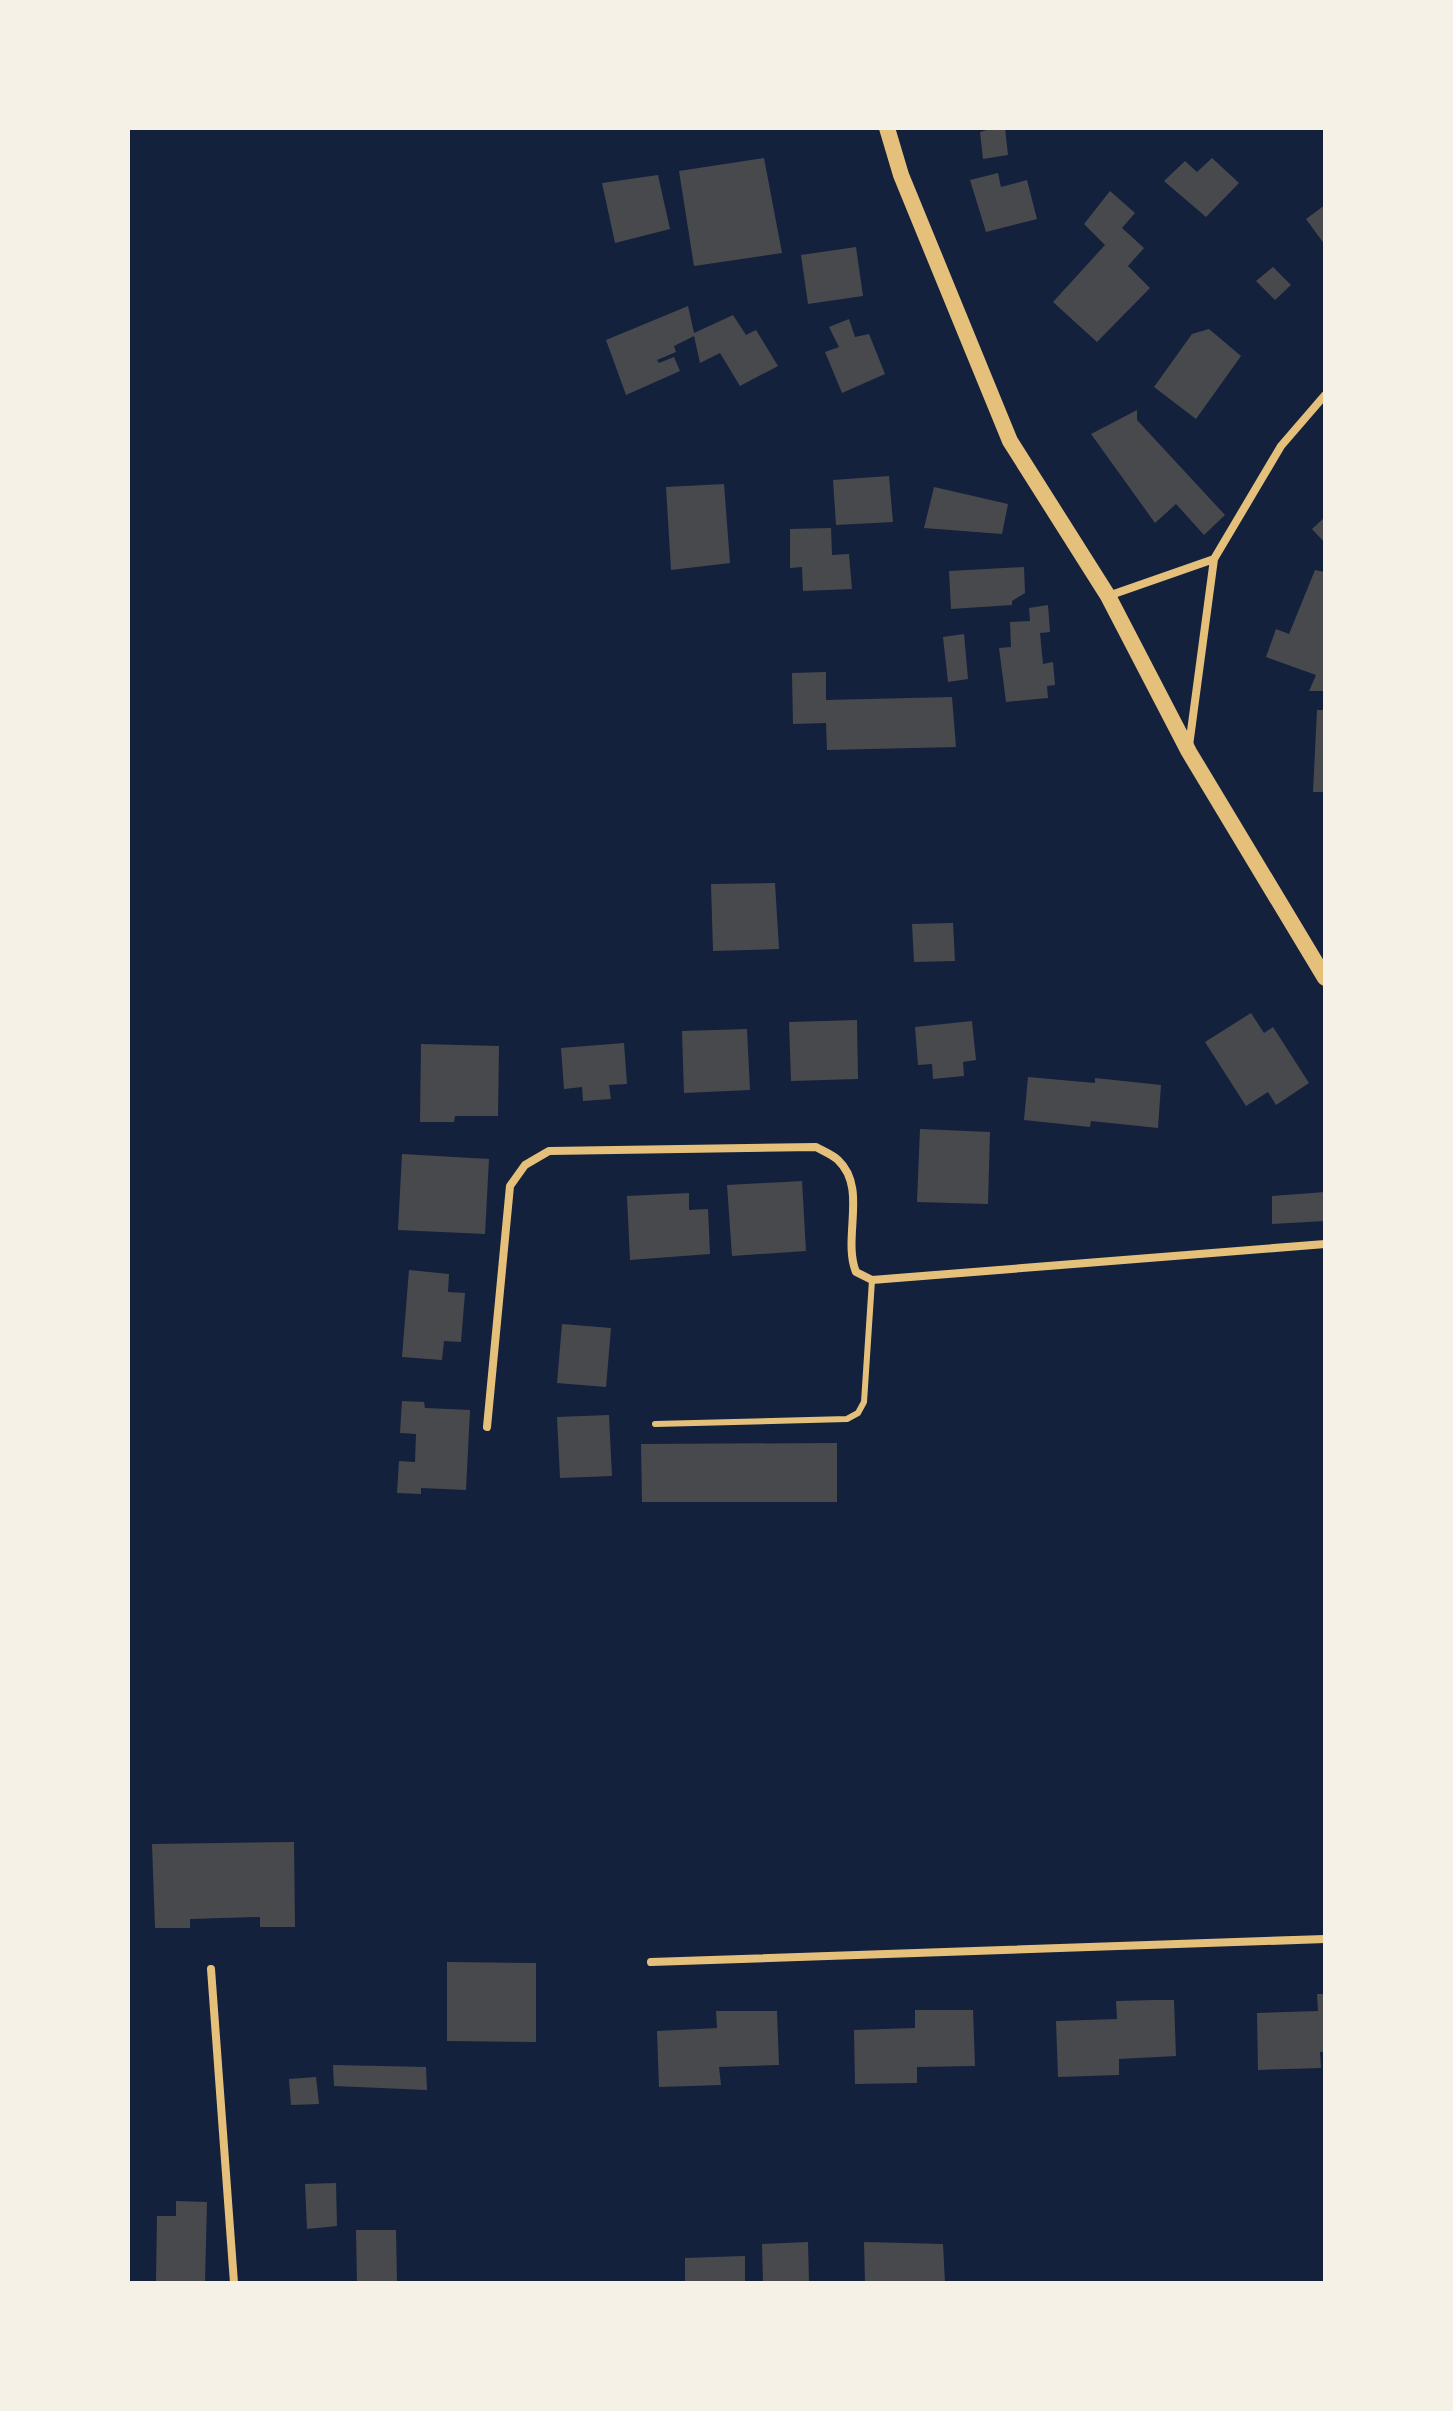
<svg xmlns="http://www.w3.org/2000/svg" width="1453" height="2411" viewBox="0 0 1453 2411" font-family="Figtree,sans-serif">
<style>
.building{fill:#48494c}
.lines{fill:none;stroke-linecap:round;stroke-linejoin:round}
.service{stroke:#e5c07b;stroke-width:6}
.minor{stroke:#e5c07b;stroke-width:8}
.secondary{stroke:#e5c07b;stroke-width:16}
</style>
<rect width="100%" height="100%" fill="#14213d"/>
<path class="building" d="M993,128H1005L1008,155L983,159L980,132Z
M764,158L782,253L694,266L679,171Z
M1212,158L1239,183L1206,217L1164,181L1185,161L1197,172Z
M998,173L1001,187L1027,180L1037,219L986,232L970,180Z
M658,175L670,229L615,243L602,183Z
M1110,191L1135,213L1122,228L1144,248L1128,266L1150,288L1097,342L1053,302L1105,245L1084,224Z
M1325,205V245L1306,219Z
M856,247L863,296L808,304L801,255Z
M1273,267L1291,285L1275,300L1256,281Z
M688,306L694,333L733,315L746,335L756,330L778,366L740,386L720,353L700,363L694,336L674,346L676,352L657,360L659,363L674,357L680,371L626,395L606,340Z
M849,319L855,337L869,334L885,374L842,393L825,352L839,347L829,327Z
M1209,329L1241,356L1196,419L1154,387L1192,334Z
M1137,410V420L1225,515L1204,535L1176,504L1155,523L1091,434Z
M889,476L893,522L836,525L833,480Z
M724,484L730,563L671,570L666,487Z
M934,487L1008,504L1002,534L924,528Z
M1325,517V543L1312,529Z
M831,528L832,555L849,554L852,589L803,591L802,567L790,568V529Z
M1024,567L1025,593L1012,601V605L951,609L949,571Z
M1315,570L1325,572V691H1309L1316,675L1266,657L1276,629L1289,634Z
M1048,605L1050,632L1040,633L1043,664L1053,662L1055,685L1047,686L1048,698L1006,702L999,648L1011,647L1010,622L1030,621L1029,608Z
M964,634L968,679L948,682L943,637Z
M826,672V700L952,697L956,747L827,750L826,723L793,724L792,673Z
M1317,710H1325V792H1313Z
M775,883L779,949L713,951L711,884Z
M953,923L955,961L914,962L912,924Z
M1251,1013L1264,1033L1273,1027L1309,1083L1276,1105L1268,1092L1246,1106L1205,1042Z
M857,1020L858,1079L791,1081L789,1022Z
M972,1021L976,1060L963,1062L964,1076L933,1079L932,1064L918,1065L915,1027Z
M747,1029L750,1090L684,1093L682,1031Z
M624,1043L627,1084L609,1085L611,1099L583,1101L582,1087L564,1089L561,1048Z
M421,1044L499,1046L498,1116H455L454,1122H420Z
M1028,1077L1095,1083V1078L1161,1085L1158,1128L1091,1121L1090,1127L1024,1120Z
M920,1129L990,1132L988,1204L917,1202Z
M402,1154L489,1159L485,1234L398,1230Z
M802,1181L806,1251L732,1256L727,1185Z
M1325,1192V1221L1272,1224V1196Z
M689,1193V1210L708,1209L710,1254L630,1260L627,1196Z
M409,1270L449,1274L448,1292L465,1293L461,1342L444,1341L442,1360L402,1357Z
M562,1324L611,1328L606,1387L557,1383Z
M402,1401L424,1402L425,1408L470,1410L466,1490L421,1488V1494L397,1493L399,1461L415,1462L416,1434L400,1433Z
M609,1415L612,1476L560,1478L557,1417Z
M837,1443V1502H642L641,1444Z
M294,1842L295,1927H260V1917L190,1919V1928H155L152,1844Z
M447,1962L536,1963V2042L447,2041Z
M1317,1994H1325V2052H1320L1321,2068L1258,2070L1257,2013L1318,2011Z
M1154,2000H1174L1176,2056L1119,2059V2075L1058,2077L1056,2021L1117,2019L1116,2001Z
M915,2010H973L975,2066L917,2067V2083L855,2084L854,2030L915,2028Z
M716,2011H777L779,2065L719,2067L721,2085L659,2087L657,2031L717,2028Z
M333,2065L426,2067L427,2090L334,2086Z
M316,2077L319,2104L291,2105L289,2079Z
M336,2183L337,2226L307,2229L305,2184Z
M176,2201L207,2202L205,2283H156L157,2216H176Z
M356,2230H396L397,2283H357Z
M808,2242L809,2283H763L762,2244Z
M864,2242L943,2244L945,2283H865Z
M745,2256V2283H685V2258Z"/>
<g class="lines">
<path class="service" d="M655,1424L847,1419L858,1413L864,1402L872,1280"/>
<path class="minor" d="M1108,596L1214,559
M1189,746L1214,559L1281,446L1325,395
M487,1427L510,1186L525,1165L549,1151L816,1147C823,1151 833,1155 838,1160C868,1188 842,1238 856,1272L872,1280L1325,1244
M651,1962L1325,1939
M211,1969L234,2283"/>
<path class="secondary" d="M887,128L901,175L1010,441L1108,596L1189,752L1325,978"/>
</g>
<rect width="1453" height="2411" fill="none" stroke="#f6f1e7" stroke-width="260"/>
</svg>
